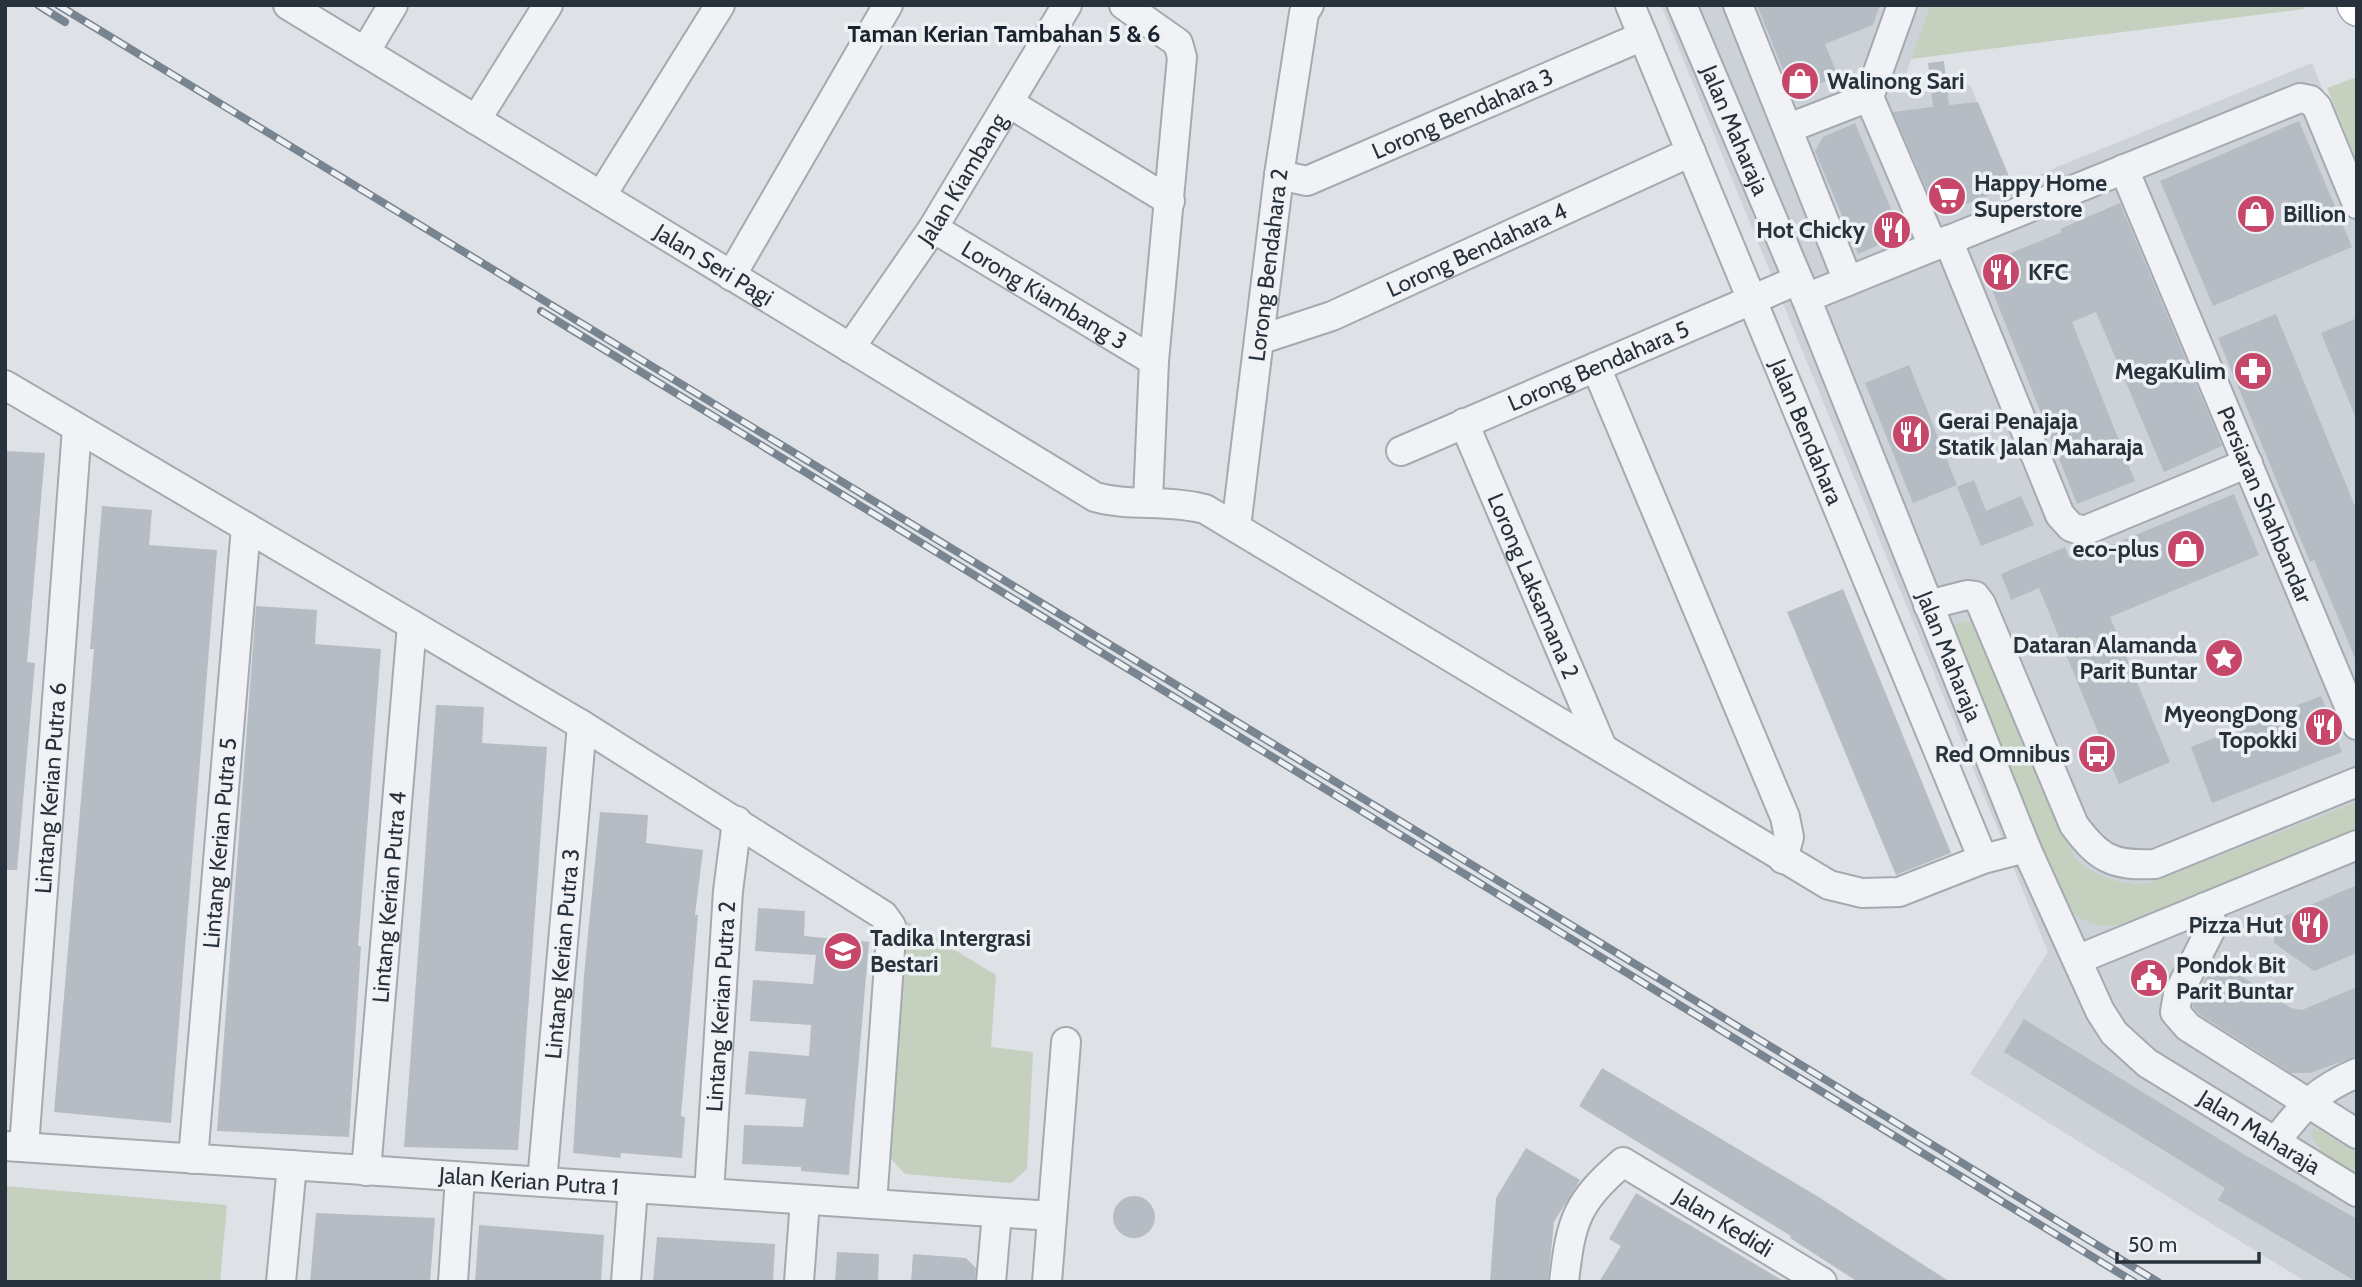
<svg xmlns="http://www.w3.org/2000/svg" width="2362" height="1287" viewBox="0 0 2362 1287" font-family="Cabin,sans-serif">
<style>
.built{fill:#ccd2d8}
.green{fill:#c5d0bf}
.building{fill:#b5bcc3}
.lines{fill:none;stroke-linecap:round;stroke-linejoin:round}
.minor-casing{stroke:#a4aab0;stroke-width:32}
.major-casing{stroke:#9da8b2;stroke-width:38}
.minor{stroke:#f0f2f5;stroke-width:28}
.major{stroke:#fff;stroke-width:35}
.rail-casing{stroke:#78848f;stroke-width:8}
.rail{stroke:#edf1f4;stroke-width:5;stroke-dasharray:16;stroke-linecap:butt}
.labels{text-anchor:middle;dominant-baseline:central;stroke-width:7;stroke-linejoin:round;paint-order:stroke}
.poi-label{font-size:23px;font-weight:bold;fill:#28323c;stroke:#edf1f4;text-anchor:start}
.street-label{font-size:23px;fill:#28323c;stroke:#edf1f4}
.neighbourhood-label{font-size:24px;font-weight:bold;fill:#1a232d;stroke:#edf1f4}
</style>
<rect width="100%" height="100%" fill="#dee2e7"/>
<path class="built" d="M1661,5H1930L1901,88L1970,85L2013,185L2312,63L2357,175V1282H2306L1970,1074L2048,952Z"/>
<path class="green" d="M1930,5H2302L2304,9L1911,59Z
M2357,77V162L2327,88Z
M1970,621L1982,629L2074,857C2090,876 2126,887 2150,883L2357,802V829L2125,923C2099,929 2088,925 2067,908L1948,626Z
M907,921L996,975L991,1047L1033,1052L1027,1169L1011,1183L905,1174L890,1158Z
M2314,1127L2357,1153V1174L2322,1152L2311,1135Z
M5,1186L227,1205L220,1282H5Z"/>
<path class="building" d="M1757,5H1880L1873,25L1825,44L1838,76L1793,95Z
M1944,61L1949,105L1978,102L2013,186L1938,215L1893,112L1933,107L1928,63Z
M2299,121L2352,247L2213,306L2160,181Z
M1855,123L1902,235L1858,254L1815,151L1823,137Z
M2120,203L2222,446L2164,472L2096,312L2072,322L2135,481L2077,504L1982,265L2062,232L2060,229Z
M2276,314L2357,511V663L2314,560L2310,562L2218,338Z
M2357,318V418H2356L2321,333Z
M1909,365L1957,485L1913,503L1865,383Z
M5,451L45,453L27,662L35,663L17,870H5Z
M1974,480L1986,511L2021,496L2034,525L1981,546L1957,487Z
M2234,494L2259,555L2110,617L2170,762L2119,784L2039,588L2011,600L2001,574L2065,547L2069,558L2083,553L2085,556Z
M102,506L152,510L149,545L217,550L171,1123L54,1112L94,649H90Z
M1843,589L1951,853L1896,875L1787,612Z
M256,606L317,610L315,644L381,649L358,946H361L349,1137L217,1131Z
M2321,696L2342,752L2212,803L2191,747Z
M436,705L484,707L482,743L547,747L518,1150L404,1147Z
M600,812L648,815L646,843L703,850L695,915H698L681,1116L685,1117L682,1158L621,1153L620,1158L573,1153L584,975Z
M2357,885V953L2314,971L2274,943L2275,920Z
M758,908L805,911L804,936L869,942L849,1175L801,1171V1167L742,1164L744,1125L803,1127L806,1099L745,1094L749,1051L809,1056L811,1025L750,1021L753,980L813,984L816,955L755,951Z
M2216,960L2291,1008L2302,1010L2357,987V1056L2310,1073H2291L2199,1014L2193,1007L2194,999Z
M2148,965L2161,972L2151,992L2138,985Z
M2024,1019L2245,1155L2357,1219V1282L2218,1200L2225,1188L2004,1052Z
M1602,1068L1817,1196L1950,1282H1858L1790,1238L1791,1236L1579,1106Z
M1526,1148L1580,1180L1554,1222L1548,1282H1490L1496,1198Z
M1636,1193L1785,1282H1599L1621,1246L1609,1239Z
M1113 1217a21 21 0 1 1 42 0a21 21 0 1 1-42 0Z
M316,1213L435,1218L430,1282H310Z
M479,1225L604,1235L601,1282H475Z
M657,1237L775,1244L773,1282H653Z
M837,1252L879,1254L878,1282H835Z
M913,1254L966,1258L976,1268L975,1282H911Z"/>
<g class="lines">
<defs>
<g id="minor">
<path id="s1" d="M288,5L1095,497C1131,507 1166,499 1205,509L1829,885L1862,893L1899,892L1983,859L2026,848"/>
<path d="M1124,5L1178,43L1182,57L1154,361L1148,501"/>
<path id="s2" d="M1630,5L1983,859"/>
<path id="s3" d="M1682,5L1806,298L2026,848L2100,1011L2114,1033L2147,1063L2357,1192"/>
<path d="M1738,5L1848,281"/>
<path d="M1902,5L1869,97L1933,246"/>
<path d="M365,52L393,5"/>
<path d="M1009,103L1170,201"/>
<path d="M476,120L548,5"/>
<path d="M1789,128L1869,97"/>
<path id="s4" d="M2124,169L2357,725"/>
<path id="s5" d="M1279,175L1307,181L1643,36"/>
<path d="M601,196L720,5"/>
<path id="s6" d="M933,228L1154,361"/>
<path d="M1948,240L2060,515L2071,527L2084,531L2248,463"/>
<path d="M731,276L888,5"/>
<path d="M1806,298L2300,98L2310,100L2317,107L2357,204"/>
<path id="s7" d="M1259,340L1332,316L1691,152"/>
<path id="s8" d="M850,348L933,228L1067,5"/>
<path d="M1596,367L1785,817L1789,837L1783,859"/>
<path d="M5,385L582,725L883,915L891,926V936L872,1204"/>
<path id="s9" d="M1464,423L1602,747"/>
<path id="s10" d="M1401,451L1798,280"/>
<path id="s11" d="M1236,527L1279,175L1304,13L1309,5"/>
<path d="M1928,605L1967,595L1975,596L1981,604L2074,825C2099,859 2113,866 2155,864L2357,782"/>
<path d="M2205,907L2213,925L2178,994L2175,1012L2188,1027L2357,1134"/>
<path d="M2079,959L2357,845"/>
<path d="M2276,1141C2302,1107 2317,1090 2357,1073"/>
<path id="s12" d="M5,1146L1052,1216"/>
<path id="s13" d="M24,1147L77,428"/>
<path id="s14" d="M193,1159L246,527"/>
<path id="s15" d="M366,1171L412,625"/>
<path id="s16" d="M542,1182L582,725"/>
<path id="s17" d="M709,1193L728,891L737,821"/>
<path d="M281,1282L292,1165"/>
<path d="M453,1282L460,1177"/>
<path d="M626,1282L633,1188"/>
<path d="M799,1282L805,1200"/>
<path d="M991,1282L997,1213"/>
<path d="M1047,1282L1066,1042"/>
<path id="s18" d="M1564,1282C1571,1220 1576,1203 1623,1162L1822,1282"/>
</g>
<path id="major" d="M2355,5L2357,8"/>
</defs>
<use href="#minor" class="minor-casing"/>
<use href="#major" class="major-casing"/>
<use href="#minor" class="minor"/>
<use href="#major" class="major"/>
<defs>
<path id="rail" d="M38,5L65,22
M58,5L2158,1282
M541,311L2134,1282"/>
</defs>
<use href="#rail" class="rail-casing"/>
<use href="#rail" class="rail"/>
</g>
<defs>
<symbol id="shop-disc" viewBox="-11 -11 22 22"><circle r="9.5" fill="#c7476a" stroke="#edf1f4"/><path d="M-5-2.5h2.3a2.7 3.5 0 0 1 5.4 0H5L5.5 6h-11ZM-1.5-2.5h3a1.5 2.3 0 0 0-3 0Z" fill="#fff"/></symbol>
<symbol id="supermarket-disc" viewBox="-11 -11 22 22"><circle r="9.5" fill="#c7476a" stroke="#edf1f4"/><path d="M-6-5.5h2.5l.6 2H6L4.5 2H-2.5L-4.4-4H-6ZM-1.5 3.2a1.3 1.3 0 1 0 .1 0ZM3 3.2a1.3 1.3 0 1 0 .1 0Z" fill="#fff"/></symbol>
<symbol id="restaurant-disc" viewBox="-11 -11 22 22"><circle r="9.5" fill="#c7476a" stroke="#edf1f4"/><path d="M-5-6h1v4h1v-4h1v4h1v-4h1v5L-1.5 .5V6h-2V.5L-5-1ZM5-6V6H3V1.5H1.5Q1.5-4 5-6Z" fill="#fff"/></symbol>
<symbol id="pharmacy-disc" viewBox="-11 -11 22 22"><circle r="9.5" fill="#c7476a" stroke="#edf1f4"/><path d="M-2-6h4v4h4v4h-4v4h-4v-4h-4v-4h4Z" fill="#fff"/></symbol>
<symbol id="sight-disc" viewBox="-11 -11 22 22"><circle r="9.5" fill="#c7476a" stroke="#edf1f4"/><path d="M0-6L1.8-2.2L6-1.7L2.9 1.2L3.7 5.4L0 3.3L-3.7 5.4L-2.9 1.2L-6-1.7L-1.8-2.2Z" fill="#fff"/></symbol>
<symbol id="bus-disc" viewBox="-11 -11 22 22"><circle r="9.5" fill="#c7476a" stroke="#edf1f4"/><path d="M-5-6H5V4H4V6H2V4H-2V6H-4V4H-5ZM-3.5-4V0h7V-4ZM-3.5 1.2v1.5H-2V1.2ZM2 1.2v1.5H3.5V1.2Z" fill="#fff"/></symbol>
<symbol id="school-disc" viewBox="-11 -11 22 22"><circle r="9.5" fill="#c7476a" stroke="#edf1f4"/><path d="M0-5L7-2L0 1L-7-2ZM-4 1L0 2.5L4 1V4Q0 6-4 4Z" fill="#fff"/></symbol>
<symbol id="civic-disc" viewBox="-11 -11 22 22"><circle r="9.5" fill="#c7476a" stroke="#edf1f4"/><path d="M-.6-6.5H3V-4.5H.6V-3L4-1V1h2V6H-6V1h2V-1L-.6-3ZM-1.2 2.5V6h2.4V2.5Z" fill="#fff"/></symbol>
</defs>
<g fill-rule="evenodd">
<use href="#shop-disc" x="1778" y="59" width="44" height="44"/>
<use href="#supermarket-disc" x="1925" y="174" width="44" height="44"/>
<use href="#shop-disc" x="2234" y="192" width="44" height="44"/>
<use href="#restaurant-disc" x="1870" y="208" width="44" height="44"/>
<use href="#restaurant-disc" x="1979" y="250" width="44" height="44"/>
<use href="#pharmacy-disc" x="2231" y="349" width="44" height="44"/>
<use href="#restaurant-disc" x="1889" y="412" width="44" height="44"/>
<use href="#shop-disc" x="2164" y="527" width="44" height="44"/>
<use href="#sight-disc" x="2202" y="636" width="44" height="44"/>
<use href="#restaurant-disc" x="2302" y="705" width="44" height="44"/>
<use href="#bus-disc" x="2075" y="732" width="44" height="44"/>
<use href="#restaurant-disc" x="2288" y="903" width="44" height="44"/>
<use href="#school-disc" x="821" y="929" width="44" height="44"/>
<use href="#civic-disc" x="2127" y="956" width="44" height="44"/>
</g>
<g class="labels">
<g class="poi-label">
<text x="1827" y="81">Walinong Sari</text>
<text x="1974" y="183">Happy Home<tspan x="1974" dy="26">Superstore</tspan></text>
<text x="2283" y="214">Billion</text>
<text x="1865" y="230" text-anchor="end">Hot Chicky</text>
<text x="2028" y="272">KFC</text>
<text x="2226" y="371" text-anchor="end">MegaKulim</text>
<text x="1938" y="421">Gerai Penajaja<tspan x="1938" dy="26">Statik Jalan Maharaja</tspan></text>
<text x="2159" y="549" text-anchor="end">eco-plus</text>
<text x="2197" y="645" text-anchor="end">Dataran Alamanda<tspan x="2197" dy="26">Parit Buntar</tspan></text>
<text x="2297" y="714" text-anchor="end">MyeongDong<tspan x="2297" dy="26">Topokki</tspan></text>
<text x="2070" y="754" text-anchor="end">Red Omnibus</text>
<text x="2283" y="925" text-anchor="end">Pizza Hut</text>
<text x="870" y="938">Tadika Intergrasi<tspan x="870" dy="26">Bestari</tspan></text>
<text x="2176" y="965">Pondok Bit<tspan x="2176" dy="26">Parit Buntar</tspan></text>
</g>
<g class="street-label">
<text stroke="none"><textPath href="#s5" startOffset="198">Lorong Bendahara 3</textPath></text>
<text stroke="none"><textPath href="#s3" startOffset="136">Jalan Maharaja</textPath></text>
<text stroke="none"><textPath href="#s8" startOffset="203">Jalan Kiambang</textPath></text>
<text stroke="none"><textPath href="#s7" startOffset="236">Lorong Bendahara 4</textPath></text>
<text stroke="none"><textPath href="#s1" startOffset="499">Jalan Seri Pagi</textPath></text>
<text stroke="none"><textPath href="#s11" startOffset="264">Lorong Bendahara 2</textPath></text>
<text stroke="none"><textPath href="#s6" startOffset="130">Lorong Kiambang 3</textPath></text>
<text stroke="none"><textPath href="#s10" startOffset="215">Lorong Bendahara 5</textPath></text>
<text stroke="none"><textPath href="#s2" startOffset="462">Jalan Bendahara</textPath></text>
<text stroke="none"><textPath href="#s4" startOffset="364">Persiaran Shahbandar</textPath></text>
<text stroke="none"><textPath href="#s9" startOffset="177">Lorong Laksamana 2</textPath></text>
<text stroke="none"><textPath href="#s3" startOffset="704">Jalan Maharaja</textPath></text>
<text stroke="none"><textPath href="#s13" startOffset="360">Lintang Kerian Putra 6</textPath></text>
<text stroke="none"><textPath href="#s14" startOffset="317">Lintang Kerian Putra 5</textPath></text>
<text stroke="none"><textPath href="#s15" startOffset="275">Lintang Kerian Putra 4</textPath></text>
<text stroke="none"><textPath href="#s16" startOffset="229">Lintang Kerian Putra 3</textPath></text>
<text stroke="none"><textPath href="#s17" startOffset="187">Lintang Kerian Putra 2</textPath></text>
<text stroke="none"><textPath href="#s3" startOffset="1292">Jalan Maharaja</textPath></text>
<text stroke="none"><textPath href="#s12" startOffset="525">Jalan Kerian Putra 1</textPath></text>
<text stroke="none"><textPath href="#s18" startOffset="256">Jalan Kedidi</textPath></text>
</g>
<g class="neighbourhood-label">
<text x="1004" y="33">Taman Kerian Tambahan 5 &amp; 6</text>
</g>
</g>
<rect width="2362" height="1287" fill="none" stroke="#28323c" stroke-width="14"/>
<path d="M2117 1252v10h142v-10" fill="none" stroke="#28323c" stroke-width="3.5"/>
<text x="2128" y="1252" font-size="21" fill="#28323c" stroke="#edf1f4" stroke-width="5" paint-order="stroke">50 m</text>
</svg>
